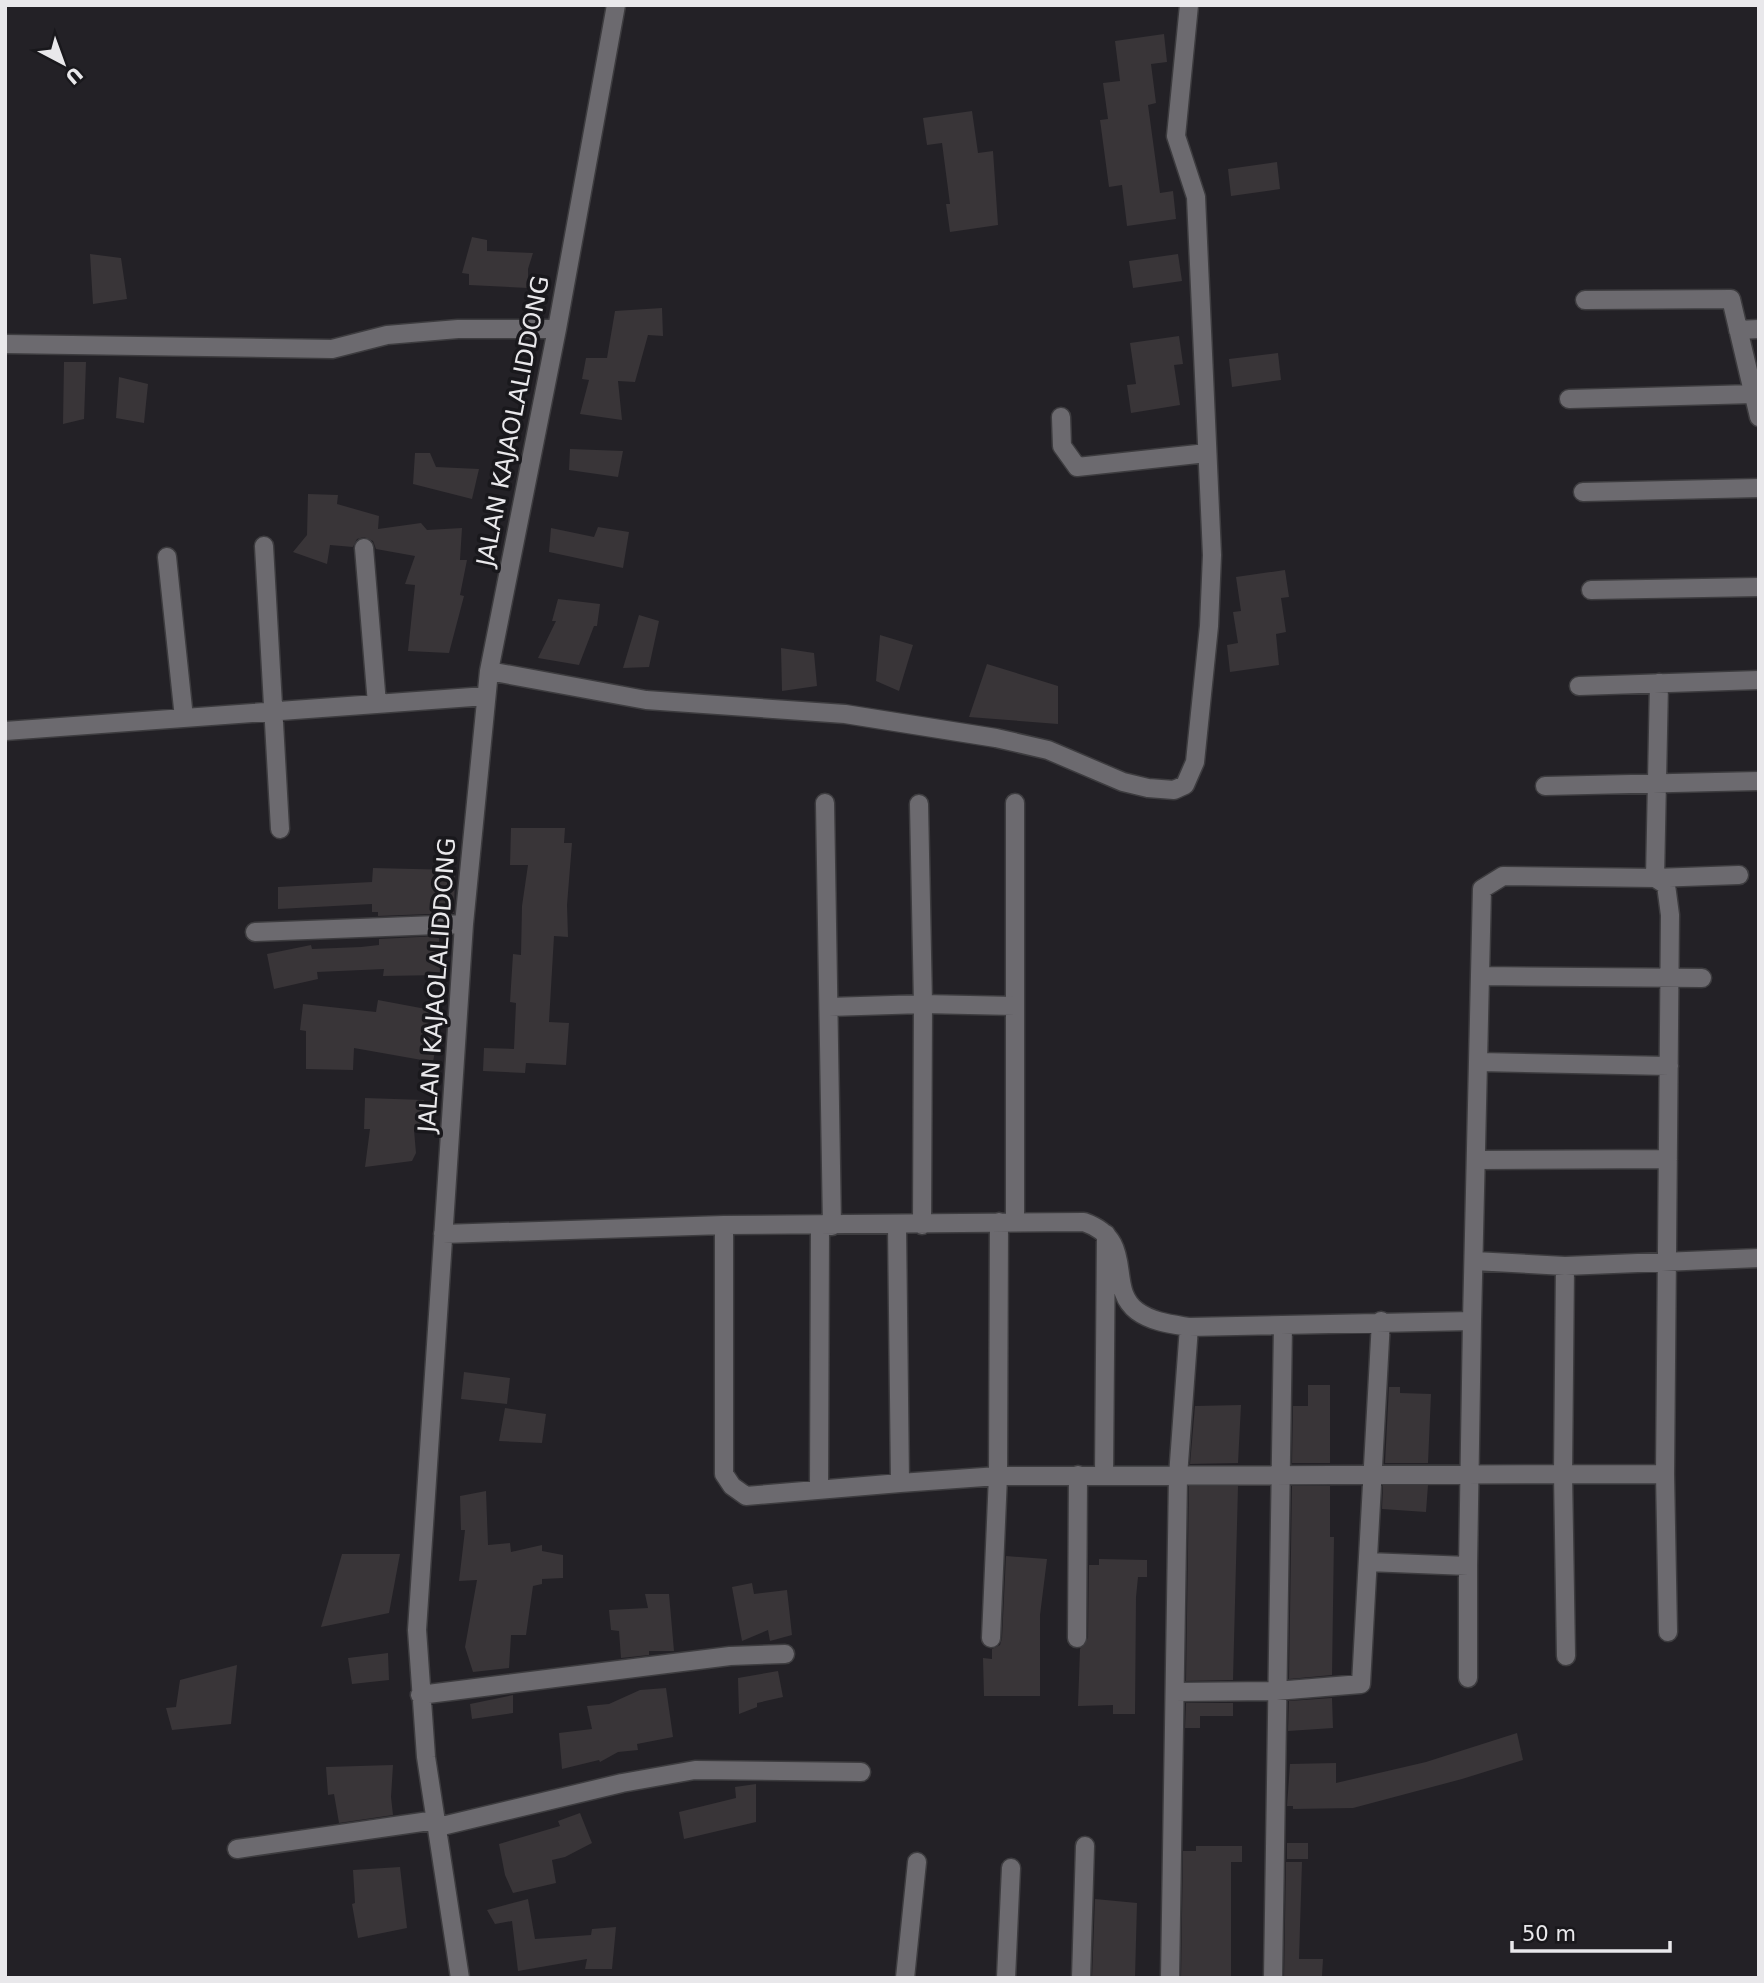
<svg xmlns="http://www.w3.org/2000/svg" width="1764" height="1983" viewBox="0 0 1764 1983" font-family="'DejaVu Sans',sans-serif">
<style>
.building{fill:#393538}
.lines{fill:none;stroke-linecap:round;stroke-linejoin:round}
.minor-casing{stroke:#3d3c3f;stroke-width:21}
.minor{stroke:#6c6a6f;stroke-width:18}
.labels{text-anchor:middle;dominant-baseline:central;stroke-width:7;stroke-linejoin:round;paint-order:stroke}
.street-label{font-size:24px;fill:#e9e8eb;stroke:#19181c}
</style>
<rect width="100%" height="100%" fill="#232126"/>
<path class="building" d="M1164,34L1167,62L1151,64L1156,103L1148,105L1160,193L1173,191L1176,219L1127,226L1122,185L1109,187L1100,120L1108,119L1103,83L1120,81L1115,41Z
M972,111L978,153L993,151L998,225L950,232L946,204H950L942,143L927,145L923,118Z
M1277,162L1280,189L1231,196L1228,169Z
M472,237L487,240V251L533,253L528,269V288L469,285V274L462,273Z
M90,254L121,258L127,299L93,304Z
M1178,254L1182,281L1133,288L1129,261Z
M662,308L663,336L648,335L635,382L618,381L622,420L580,414L589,380L582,379L586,358H607L615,311Z
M1179,336L1183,364L1174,365L1180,405L1131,413L1127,385L1136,384L1130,343Z
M1278,353L1281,380L1232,387L1229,359Z
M64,362H86L84,419L63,424Z
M119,377L148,384L144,423L116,418Z
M570,449L623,451L618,477L569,470Z
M415,453H430L436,467L479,469L472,499L413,484Z
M308,494L338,495L337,504L379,516L378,529L421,523L427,530L462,528L460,560H467L460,595L464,596L449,653L408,651L415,585L405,584L415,556L376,549L373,541L364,537L357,539L353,547L330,545L327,564L293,552L307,535Z
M598,527L629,532L623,568L549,552L551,528L594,537Z
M1285,570L1289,597L1281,598L1286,632L1276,634L1279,665L1230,672L1227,645L1238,643L1233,612L1241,611L1236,577Z
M558,599L600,604L597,626H594L579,665L538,658L556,621H552Z
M639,615L659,621L649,667L623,668Z
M880,635L913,645L899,691L876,681Z
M781,648L814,653L817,686L782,691Z
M987,664L1058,686V724L969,717Z
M511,828H565L564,843H572L567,905L568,937L554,936L549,1022L569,1023L566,1065L526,1063L525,1073L483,1071L484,1048L514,1049L516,1003L510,1002L513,954L521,955L522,906L528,865H510Z
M373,868L455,870L454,913L378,916V912H372V904L278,909V887L372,882Z
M439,936L440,975L383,976L384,969L317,972L318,979L274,989L267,954L311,945L312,949L361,947L379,945V939Z
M378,1000L442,1012L433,1062L354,1048L353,1070L306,1069V1031L300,1030L303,1004L376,1012Z
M365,1098L424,1100L423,1131L414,1130L416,1153L412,1161L365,1167L370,1129H364Z
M464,1372L510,1378L507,1404L461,1399Z
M1308,1385H1330V1463H1292L1293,1406H1308Z
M1389,1387H1400V1393L1431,1394L1428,1463H1385Z
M1241,1405L1238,1463L1190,1464L1195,1406Z
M505,1408L546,1414L542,1443L499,1441Z
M1383,1485H1428L1426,1512L1382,1509Z
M1189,1486H1238L1233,1680L1186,1681Z
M1292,1486H1330V1537H1334L1332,1675L1289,1679Z
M486,1491L488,1545L510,1543L511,1552L542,1545V1551L563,1555V1578L542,1579V1584L533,1586L526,1635H511L509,1668L473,1672L465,1647L477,1580L459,1581L465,1530H461L460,1496Z
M342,1554H400L389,1613L321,1627Z
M1006,1556L1047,1559L1040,1615V1696H984L983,1658L992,1659V1649L1000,1645L1002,1638Z
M1099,1559L1147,1560V1577H1138L1136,1597L1135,1714H1113V1705L1078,1706L1080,1649L1088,1638L1089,1565H1099Z
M752,1583L754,1594L787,1590L792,1635L770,1641L768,1630L742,1641L732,1587Z
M645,1594H669L674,1651H649V1655L621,1658L619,1631L611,1630L609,1610L648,1608Z
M388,1653L389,1680L352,1684L348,1658Z
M237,1665L231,1724L172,1730L166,1708L176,1707L180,1680Z
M778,1671L783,1697L757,1703V1707L739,1714L738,1678Z
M666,1688L673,1737L637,1744L638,1750L618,1752L600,1762L599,1760L562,1769L559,1733L592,1729L587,1706L609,1704L640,1690Z
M513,1695V1713L472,1719L470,1704Z
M1332,1698L1333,1728L1288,1731L1289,1701Z
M1186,1703H1233V1716H1200V1728H1185Z
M1517,1733L1523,1760L1462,1779L1353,1808L1293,1809V1806H1287L1290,1764L1336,1763V1783L1426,1762Z
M393,1765L391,1797L393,1815L339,1823L334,1794L328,1795L326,1767Z
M756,1784V1822L684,1839L679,1812L736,1798L735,1787Z
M580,1813L592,1843L565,1857L552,1860L556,1883L513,1893L505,1875L499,1844L560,1826L558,1821Z
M1287,1843H1308V1859H1287Z
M1196,1846H1242V1862H1231V1978H1181L1183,1851H1196Z
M1286,1862H1302L1299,1959H1323L1322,1976L1284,1978Z
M400,1867L407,1928L358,1938L352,1904L355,1903L353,1870Z
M528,1899L535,1939L591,1935L592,1929L616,1927L612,1969H585L587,1959L518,1971L512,1921L495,1924L487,1910Z
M1095,1899L1137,1903L1135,1978H1092Z"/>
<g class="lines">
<defs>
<path id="minor" d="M1585,300L1731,299L1759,417
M1738,330L1759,329
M5,344L332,349L387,335L458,329H557
M1569,399L1754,394
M1061,417L1062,446L1077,467L1207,453
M1583,492L1759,488
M264,546L280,829
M364,548L377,704
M167,557L184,718
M1591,590L1759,587
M489,671L646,700L845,714L996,738L1048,750L1123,782L1148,788L1174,790L1185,785L1195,762L1209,626L1212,555L1196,197L1176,136L1189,5
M1659,683L1655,878L1739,875
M1579,686L1759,680
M5,731L486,696
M1545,786L1759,781
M825,803L832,1226
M1015,803V1006
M255,932L464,924
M1481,976L1702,978
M829,1007L923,1004L919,804
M1480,1062L1669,1066
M1477,1160L1668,1159
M724,1225V1474L732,1486L746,1496L900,1483
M922,1225L923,1004L1015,1006V1222
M897,1226L900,1483L998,1476L999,1222
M443,1234L724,1225L1084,1222C1138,1241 1105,1287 1137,1311C1152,1322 1171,1324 1189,1327L1472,1321L1482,889L1503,876L1655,878L1666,885L1670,915L1665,1474
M1474,1261L1565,1266L1759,1258
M1565,1266L1563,1474L1566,1656
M1104,1475L1106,1234
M819,1490L820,1226
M1368,1562L1468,1566L1472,1321
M1468,1566V1678
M991,1638L998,1476C1221,1475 1443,1473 1665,1474L1668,1632
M1077,1638L1078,1475
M1175,1692L1276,1691L1361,1684L1381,1321
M420,1695L730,1656L785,1654
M438,1827L622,1783L695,1770L861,1772
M237,1849L436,1820
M460,1978L426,1757L417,1630L464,924L489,671L557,329L616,5
M905,1978L917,1862
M1006,1978L1011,1868
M1081,1978L1085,1846
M1170,1978L1178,1476L1189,1327
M1273,1978L1283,1325"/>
</defs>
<use href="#minor" class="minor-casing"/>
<use href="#minor" class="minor"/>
</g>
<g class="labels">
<g class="street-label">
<text transform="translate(513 421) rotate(-79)">JALAN KAJAOLALIDDONG</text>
<text transform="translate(437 985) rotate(-86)">JALAN KAJAOLALIDDONG</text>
</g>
</g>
<rect width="1764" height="1983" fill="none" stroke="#e9e8eb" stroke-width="14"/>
<g transform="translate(63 63) rotate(139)" stroke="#19181c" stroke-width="5" paint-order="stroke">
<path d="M0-5L12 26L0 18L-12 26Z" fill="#e9e8eb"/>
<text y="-10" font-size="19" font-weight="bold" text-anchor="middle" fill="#e9e8eb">U</text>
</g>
<path d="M1512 1941v10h158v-10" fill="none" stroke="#e9e8eb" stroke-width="3.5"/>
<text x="1522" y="1941" font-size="21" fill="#e9e8eb" stroke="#19181c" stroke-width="5" paint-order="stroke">50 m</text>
</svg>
